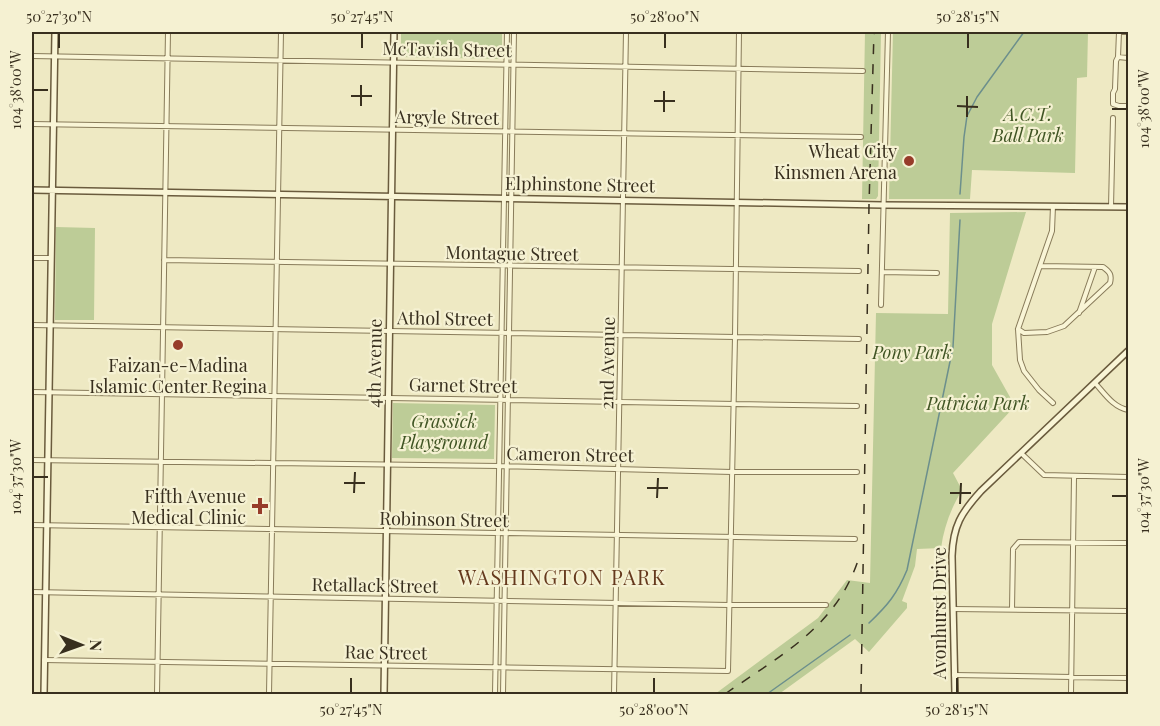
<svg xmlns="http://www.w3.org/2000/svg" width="1160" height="726" viewBox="0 0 1160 726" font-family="'Playfair Display',serif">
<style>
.green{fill:#bdcc97}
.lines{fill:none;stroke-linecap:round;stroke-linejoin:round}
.stream{stroke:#6c8f8c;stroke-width:1.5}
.street-casing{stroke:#887b5a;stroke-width:6}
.secondary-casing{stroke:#6a5b3d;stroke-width:8}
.street{stroke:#f9f5d6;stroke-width:4}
.secondary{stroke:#f9f5d6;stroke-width:5}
.rail{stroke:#382f1e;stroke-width:1.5;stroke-dasharray:10 10;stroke-linecap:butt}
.ticks{fill:none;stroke:#382f1e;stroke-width:2}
.poi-dot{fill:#973c2a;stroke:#f5f1d2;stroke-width:2}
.labels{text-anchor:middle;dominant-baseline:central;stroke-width:4.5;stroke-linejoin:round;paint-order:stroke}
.street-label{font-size:18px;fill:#382f1e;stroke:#f5f1d2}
.park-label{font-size:18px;font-style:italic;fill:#405524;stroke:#f5f1d2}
.poi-label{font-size:18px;fill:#382f1e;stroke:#f5f1d2;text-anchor:end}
.neighbourhood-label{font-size:20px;letter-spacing:1.5px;fill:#65391d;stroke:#f5f1d2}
.neatline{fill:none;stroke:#382f1e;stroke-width:2}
.ticks-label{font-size:15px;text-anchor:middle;fill:#382f1e}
</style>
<rect width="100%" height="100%" fill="#eee9c3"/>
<path class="green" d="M401,32H502V59L401,57Z
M865,32H881L878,196L876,199H862Z
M893,32H1088L1087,77L1077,78L1075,173L972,170L970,199H889Z
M1026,212L992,324V365L1015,406L953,473L962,490C951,508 944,527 941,548L917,549L915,566L902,601L907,603V608L869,652L855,639L779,694H715L818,618L847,580L870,583L876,313L948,314L950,213Z
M56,227L95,228L94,320H55Z
M393,403L495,405L494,459L392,458Z"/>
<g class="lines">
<path class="stream" d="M960,194L964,137L967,116L977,97L1024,32
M869,623C888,605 897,594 907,570L953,347L960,220
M767,694L850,635"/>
<defs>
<path id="street" d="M1119,32L1118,57L1116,61L1115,89L1113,93V104L1119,106H1128
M1119,32H1128
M32,56L863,71
M1118,57L1128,58
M32,124L861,137
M1111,207L1113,118
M32,258H51
M164,260L859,271
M882,272L937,273
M881,305L888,32
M1079,313L1095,267
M32,325L859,339
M1018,329L1024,333L1047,332L1064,326L1110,283C1112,275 1110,272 1103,267L1041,266
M1095,383C1105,394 1113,407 1128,410
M32,392L857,406
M1053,403L1039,390L1024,371L1020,360L1018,329L1052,231L1053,206
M1022,454L1044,475L1128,477
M32,460L499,466L732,472H857
M32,525L855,539
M32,592L729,605H826
M953,609L1128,611
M1012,609L1013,549L1019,542L1128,543
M44,660L728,671L735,337L739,32
M954,675L1128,678
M157,694L168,32
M269,694L281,32
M495,694L507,32
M503,694L514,32
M614,694L626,32
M1071,694L1074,477"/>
<path id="secondary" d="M32,190L883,205L1128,207
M44,694L55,32
M384,694L394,32
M955,694L952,556C953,526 961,513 981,491L1128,351"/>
</defs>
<use href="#street" class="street-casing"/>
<use href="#secondary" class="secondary-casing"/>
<use href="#street" class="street"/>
<use href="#secondary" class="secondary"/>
<path class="rail" d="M725,694C782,654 839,626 860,554
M861,694L869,205L874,32"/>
</g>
<path class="ticks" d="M59,48V33M362,48V33M665,48V33M968,48V33M33,90H48M351,96H372M654,101H675M361,106V85M957,106L978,107M1112,109H1127M664,112V91M967,117V96M33,477H48M344,483H365M647,488H668M354,493L355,472M950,493H971M1112,496H1127M657,498L658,478M960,504L961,483M351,693V678M654,693V678M957,693V678"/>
<g class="poi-dot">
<circle cx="909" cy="161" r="6"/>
<circle cx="178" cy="345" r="6"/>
<path d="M257 497h6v6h6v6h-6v6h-6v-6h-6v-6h6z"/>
</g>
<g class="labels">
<g class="street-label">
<text transform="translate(447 49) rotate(1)">McTavish Street</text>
<text transform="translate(447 117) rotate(1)">Argyle Street</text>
<text transform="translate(580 184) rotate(1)">Elphinstone Street</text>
<text transform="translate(512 253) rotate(1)">Montague Street</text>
<text transform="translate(445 318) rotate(1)">Athol Street</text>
<text transform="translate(374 363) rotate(-89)">4th Avenue</text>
<text transform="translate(607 363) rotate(-89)">2nd Avenue</text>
<text transform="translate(463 385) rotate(1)">Garnet Street</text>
<text transform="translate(570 454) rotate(1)">Cameron Street</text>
<text transform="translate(444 519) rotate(1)">Robinson Street</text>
<text transform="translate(375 585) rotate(1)">Retallack Street</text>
<text transform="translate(939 613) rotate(-90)">Avonhurst Drive</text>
<text transform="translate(386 652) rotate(1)">Rae Street</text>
</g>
<g class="park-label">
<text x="1028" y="114">A.C.T.<tspan x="1028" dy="21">Ball Park</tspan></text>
<text x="912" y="352">Pony Park</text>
<text x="978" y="403">Patricia Park</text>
<text x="444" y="421">Grassick<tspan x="444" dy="21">Playground</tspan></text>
</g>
<g class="poi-label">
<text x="897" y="151">Wheat City<tspan x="897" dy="21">Kinsmen Arena</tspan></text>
<text x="178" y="365" text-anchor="middle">Faizan-e-Madina<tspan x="178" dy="21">Islamic Center Regina</tspan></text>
<text x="246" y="496">Fifth Avenue<tspan x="246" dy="21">Medical Clinic</tspan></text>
</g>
<g class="neighbourhood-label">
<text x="562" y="576">WASHINGTON PARK</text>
</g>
</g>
<rect width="1160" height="726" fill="none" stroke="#f5f1d2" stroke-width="66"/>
<g transform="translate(81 645) rotate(91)" stroke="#f5f1d2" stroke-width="4.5" paint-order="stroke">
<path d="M0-4.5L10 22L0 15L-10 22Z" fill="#382f1e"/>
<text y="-9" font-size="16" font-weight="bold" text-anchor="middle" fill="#382f1e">N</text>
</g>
<rect x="33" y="33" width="1094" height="660" class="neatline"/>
<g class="ticks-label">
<text x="59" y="22">50°27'30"N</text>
<text x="362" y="22">50°27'45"N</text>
<text x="665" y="22">50°28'00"N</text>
<text x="968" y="22">50°28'15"N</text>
<text transform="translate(16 90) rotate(-90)" y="5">104°38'00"W</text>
<text transform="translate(1144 109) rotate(-90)" y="5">104°38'00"W</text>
<text transform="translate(16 477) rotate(-90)" y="5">104°37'30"W</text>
<text transform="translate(1144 496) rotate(-90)" y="5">104°37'30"W</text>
<text x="351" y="715">50°27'45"N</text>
<text x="654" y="715">50°28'00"N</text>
<text x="957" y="715">50°28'15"N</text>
</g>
</svg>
